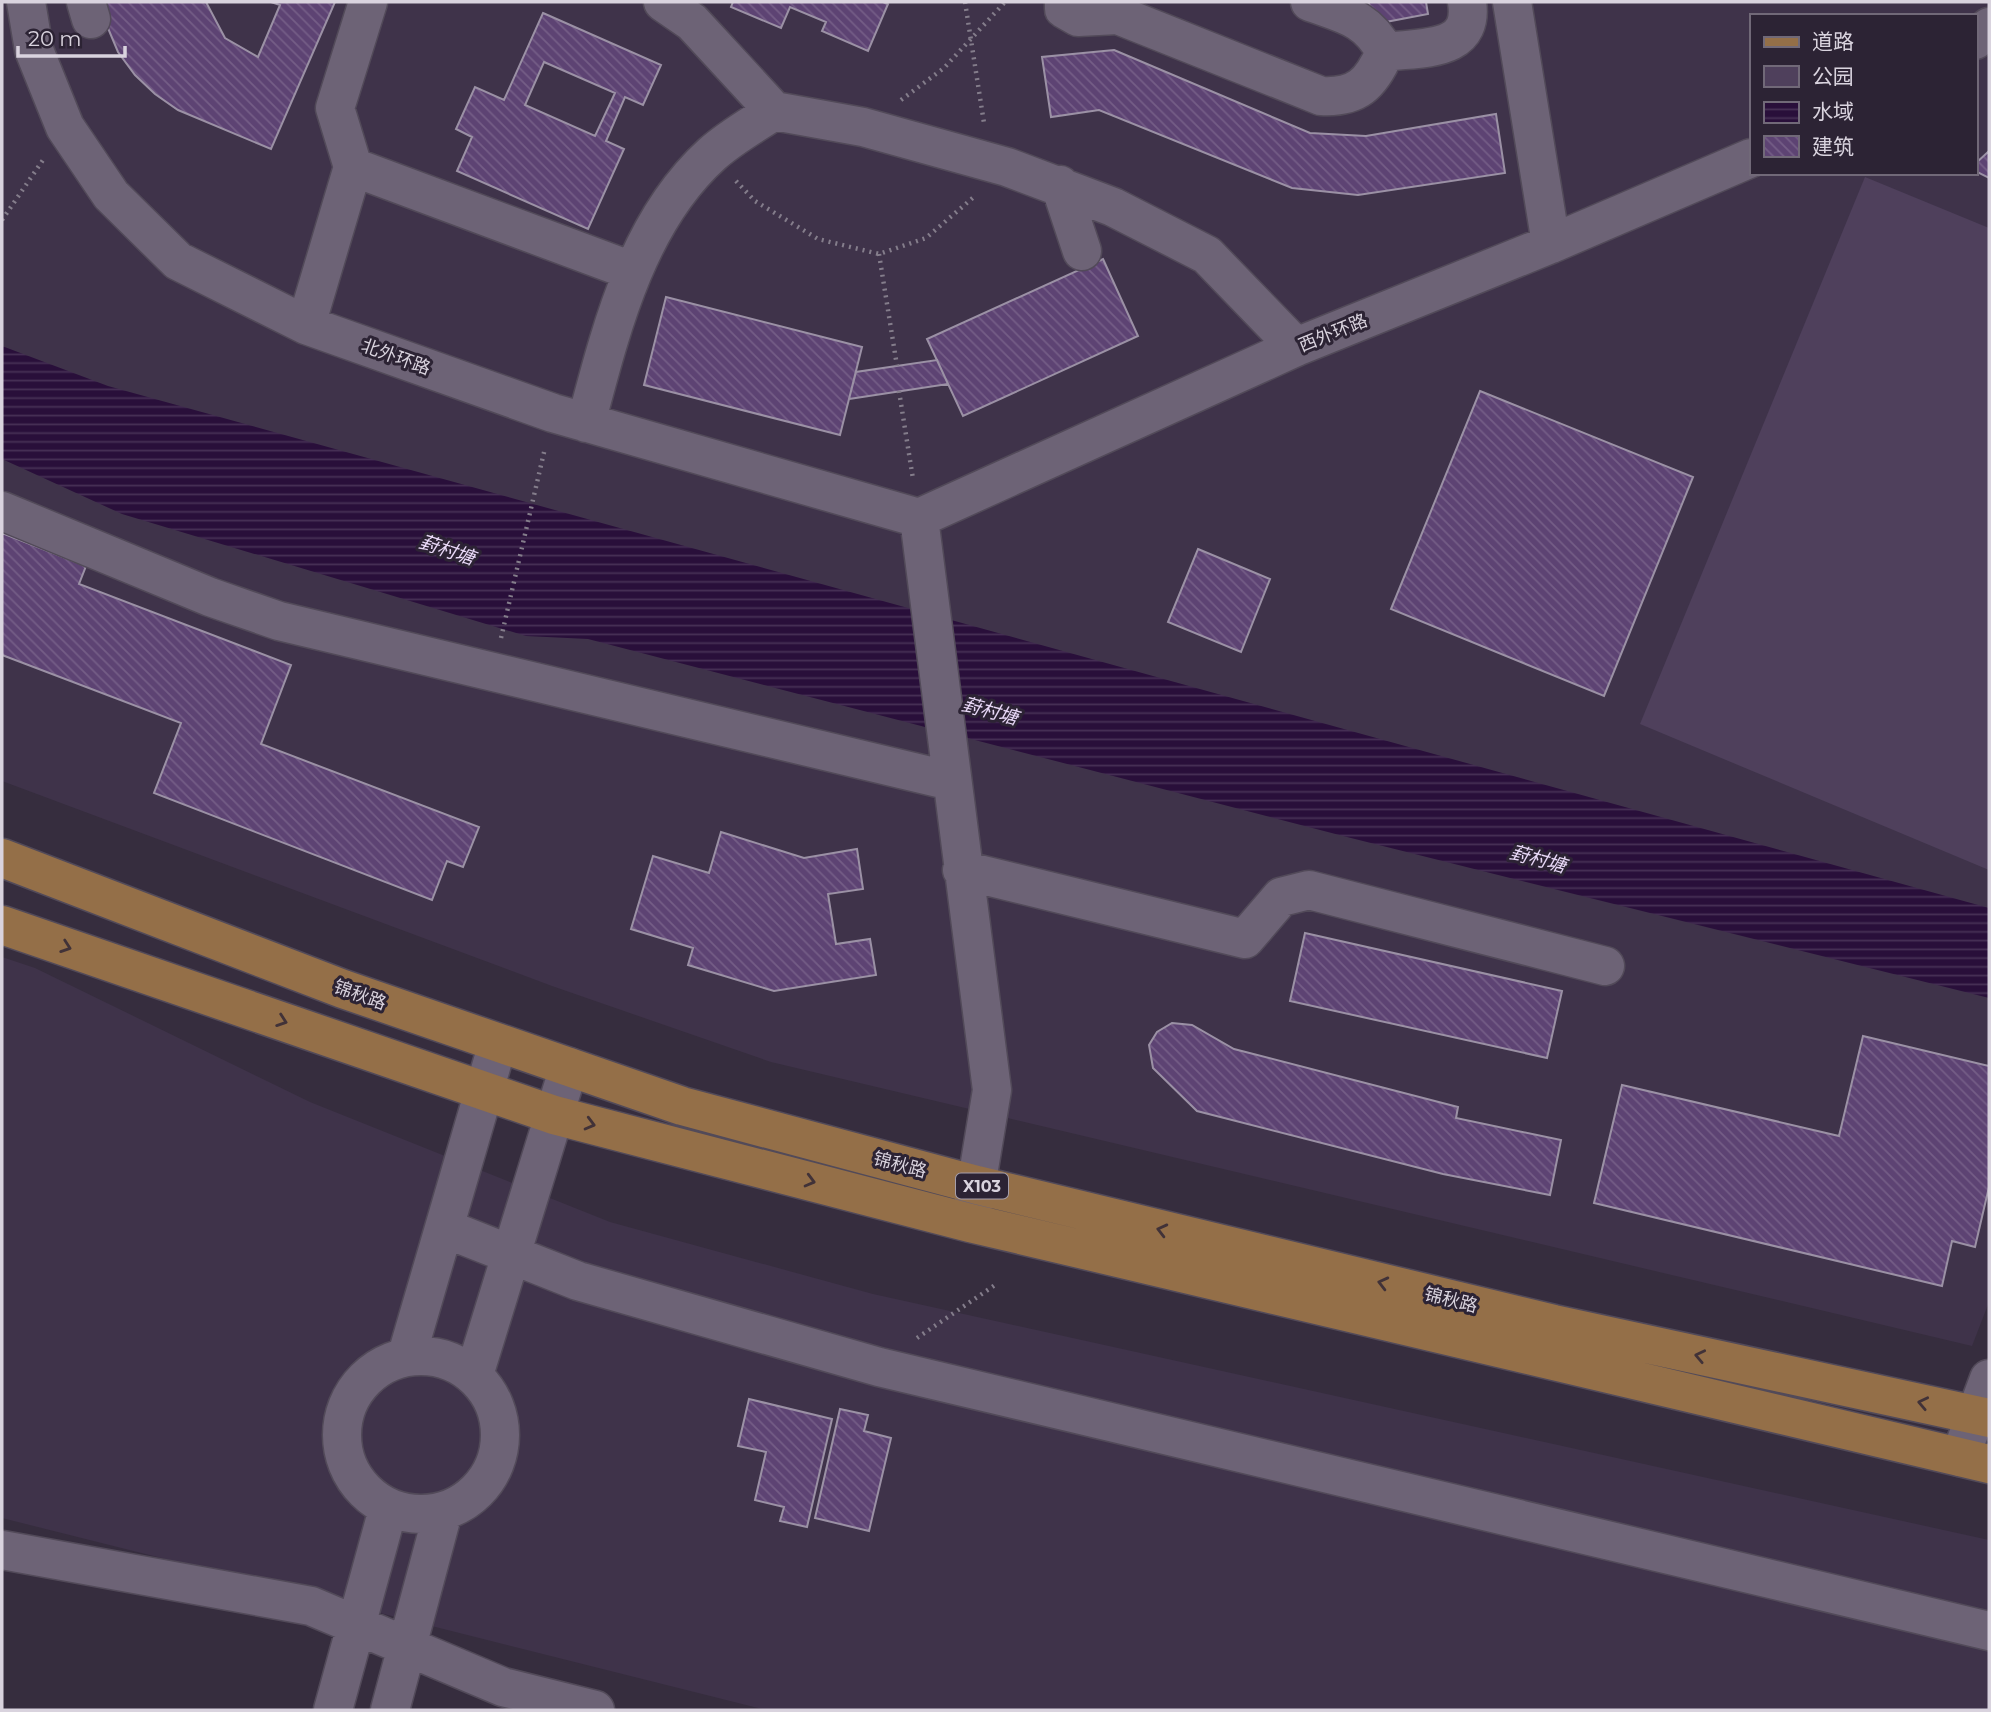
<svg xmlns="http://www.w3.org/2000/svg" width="1991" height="1712" viewBox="0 0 1991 1712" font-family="Montserrat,'Noto Sans SC',sans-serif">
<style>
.built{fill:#3f334a;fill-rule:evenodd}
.green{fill:#4f405c}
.water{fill:url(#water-rules)}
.building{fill:url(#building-back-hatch);stroke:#9b91a5;stroke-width:2;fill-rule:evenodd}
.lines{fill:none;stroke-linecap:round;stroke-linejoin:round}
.minor-casing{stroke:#524a59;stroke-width:41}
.major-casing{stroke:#524a59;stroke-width:41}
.path{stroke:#847d8b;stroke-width:4.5;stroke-dasharray:2 5;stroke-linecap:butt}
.minor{stroke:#6d6376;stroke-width:38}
.major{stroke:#946f48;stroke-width:38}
.oneway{stroke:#413238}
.labels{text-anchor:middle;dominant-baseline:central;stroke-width:6;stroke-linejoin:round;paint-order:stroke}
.shield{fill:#2c2334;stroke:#a59eab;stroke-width:2}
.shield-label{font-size:16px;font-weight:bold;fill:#d9d3de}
.street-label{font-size:18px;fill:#d9d3de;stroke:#2c2334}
.water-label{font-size:19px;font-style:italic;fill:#e8d8f7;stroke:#2c2334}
</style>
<defs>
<pattern id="water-rules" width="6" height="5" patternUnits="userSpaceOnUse" patternTransform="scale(1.75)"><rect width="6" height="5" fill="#290f3a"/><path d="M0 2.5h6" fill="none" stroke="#473156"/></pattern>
<pattern id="building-back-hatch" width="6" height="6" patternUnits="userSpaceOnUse" patternTransform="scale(1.75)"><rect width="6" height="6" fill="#5d4373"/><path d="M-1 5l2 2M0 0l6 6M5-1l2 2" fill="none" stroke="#745d86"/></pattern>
</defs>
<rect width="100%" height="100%" fill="#362d3e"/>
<path class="built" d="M2,2H1989V1302L1972,1346L771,1062L552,986L2,781ZM1751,16H1975V173H1751Z
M2,957L35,968L310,1102L610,1222L873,1294L1989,1540V1710H766L2,1518Z"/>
<path class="green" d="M1865,177L1989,228V870L1640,724Z"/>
<path class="water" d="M2,346L108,386L1989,908V998L1347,837L588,639L526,636L122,514L2,459Z"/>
<path class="building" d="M97,2H206L225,38L258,57L280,5L271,2H335L271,149L178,110L155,94L135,75L118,52Z
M733,2H883L888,4L868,51L822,31L826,22L790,7L781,28L731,7Z
M1364,2H1426L1428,14L1375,24L1369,4Z
M543,13L661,65L643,105L625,97L606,141L624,149L588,229L457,171L472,137L456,129L475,87L504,100ZM544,62L615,93L595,136L525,105Z
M1114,50L1310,133L1366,136L1496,114L1505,173L1358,195L1292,188L1099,110L1051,117L1042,57Z
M1989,151V178L1975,171V164Z
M1103,259L1138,336L963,416L927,339Z
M666,297L862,347L840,435L644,385Z
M937,360L948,384L849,399L856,372Z
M937,360L948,384L849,399L856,372Z
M937,360L948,384L849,399L856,372Z
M1480,391L1693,477L1604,696L1391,609Z
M2,533L86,566L79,584L291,665L261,744L479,827L463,867L447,861L432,900L154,793L181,723L2,655Z
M1198,549L1270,579L1241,652L1168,622Z
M721,832L804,858L857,849L863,889L828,894L836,944L870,939L876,975L774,991L688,965L693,948L631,929L653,856L709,873Z
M1305,933L1562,991L1547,1058L1290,1001Z
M1172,1023L1192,1025L1234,1049L1458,1107L1456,1118L1561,1140L1550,1195L1443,1174L1197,1111L1153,1068L1149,1045L1157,1032Z
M1863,1036L1989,1066V1187L1975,1247L1952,1241L1942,1286L1594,1203L1622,1085L1839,1136Z
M749,1399L832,1419L807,1527L780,1521L784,1507L755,1500L766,1452L738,1446Z
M840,1409L868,1415L864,1431L891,1438L869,1531L815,1518Z"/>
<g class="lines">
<defs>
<path id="minor" d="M26,2L34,50L65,127L111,195L178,261L306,325L553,413L919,518
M86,2L91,19
M663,2L692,22L774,111L863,127L1007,167L1113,207L1207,255L1296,347
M1064,2V9L1078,17L1118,15L1321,96C1357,98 1371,84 1385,52C1368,18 1343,14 1310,2
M1512,2L1551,244
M1975,40L1989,27
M1385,52C1421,47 1475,53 1467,2
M353,167L632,271
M1060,185L1082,251
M306,325L353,167L335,108L368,2
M586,423C611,329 637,222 712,154C731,137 753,125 774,111
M2,511L210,597L279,621L951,781
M919,518L1296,347L1551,244L1751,158
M919,518L992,1090L971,1217
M962,870L1245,939L1281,897L1309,890L1605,966
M444,1228L578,1281L879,1367L1989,1631
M407,1355L498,1043
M342 1435a79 79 0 1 1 158 0a79 79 0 1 1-158 0Z
M474,1375L569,1067
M1960,1457L1989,1379
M2,1550L311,1606L503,1687L595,1710
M333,1710L388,1509
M390,1710L443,1512"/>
<path id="major" d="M2,858L343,989L682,1106L977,1185L1554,1324L1989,1418
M2,925L554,1115L970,1223L1989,1464"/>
</defs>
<use href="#minor" class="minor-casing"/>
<use href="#major" class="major-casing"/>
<path class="path" d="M965,2L984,123
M901,100L944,68L1005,2
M736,181L755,201L818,239L879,254L926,238L975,196
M2,220L43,160
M879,254L897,366
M899,391L913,479
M501,638L545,448
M917,1338L998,1283"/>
<use href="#minor" class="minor"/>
<use href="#major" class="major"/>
</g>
<defs><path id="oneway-chevron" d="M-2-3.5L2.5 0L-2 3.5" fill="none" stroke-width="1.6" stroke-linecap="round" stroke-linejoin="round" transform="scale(1.75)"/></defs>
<g class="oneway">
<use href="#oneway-chevron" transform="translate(66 947) rotate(19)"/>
<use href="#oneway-chevron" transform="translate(282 1021) rotate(19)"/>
<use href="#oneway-chevron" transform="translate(590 1124) rotate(15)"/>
<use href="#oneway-chevron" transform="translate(810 1181) rotate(15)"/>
<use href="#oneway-chevron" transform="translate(1162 1230) rotate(-166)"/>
<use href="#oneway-chevron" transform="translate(1383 1283) rotate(-166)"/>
<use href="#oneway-chevron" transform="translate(1700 1356) rotate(-168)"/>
<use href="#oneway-chevron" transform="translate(1923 1403) rotate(-168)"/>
</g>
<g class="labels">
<rect class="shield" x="956" y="1173.5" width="52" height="25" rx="5"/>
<g class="shield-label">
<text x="982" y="1186">X103</text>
</g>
<g class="street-label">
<text transform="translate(1333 333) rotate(-22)">西外环路</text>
<text transform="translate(396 357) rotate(20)">北外环路</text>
<text transform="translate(360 995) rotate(20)">锦秋路</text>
<text transform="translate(900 1165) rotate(15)">锦秋路</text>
<text transform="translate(1451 1300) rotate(14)">锦秋路</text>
</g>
<g class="water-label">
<text transform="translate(447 550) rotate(18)">葑村塘</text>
<text transform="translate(990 711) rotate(15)">葑村塘</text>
<text transform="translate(1538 859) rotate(15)">葑村塘</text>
</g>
</g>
<rect width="1991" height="1712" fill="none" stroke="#d9d3de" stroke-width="7"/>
<rect x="1750" y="14" width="228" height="161" fill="#2c2334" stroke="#716978" stroke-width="2"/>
<rect x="1764" y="37" width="35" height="10" fill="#946f48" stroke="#716978" stroke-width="2"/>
<text x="1812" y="49" font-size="21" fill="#d9d3de">道路</text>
<rect x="1764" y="66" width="35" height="21" fill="#4f405c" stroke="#716978" stroke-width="2"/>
<text x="1812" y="84" font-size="21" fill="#d9d3de">公园</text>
<rect x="1764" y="102" width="35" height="21" fill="url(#water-rules)" stroke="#716978" stroke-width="2"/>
<text x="1812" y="119" font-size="21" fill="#d9d3de">水域</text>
<rect x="1764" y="136" width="35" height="21" fill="url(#building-back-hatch)" stroke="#716978" stroke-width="2"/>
<text x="1812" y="154" font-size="21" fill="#d9d3de">建筑</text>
<path d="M18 46v10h107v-10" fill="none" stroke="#d9d3de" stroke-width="3.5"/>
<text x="28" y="46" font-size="21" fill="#d9d3de" stroke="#2c2334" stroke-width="5" paint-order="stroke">20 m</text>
</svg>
